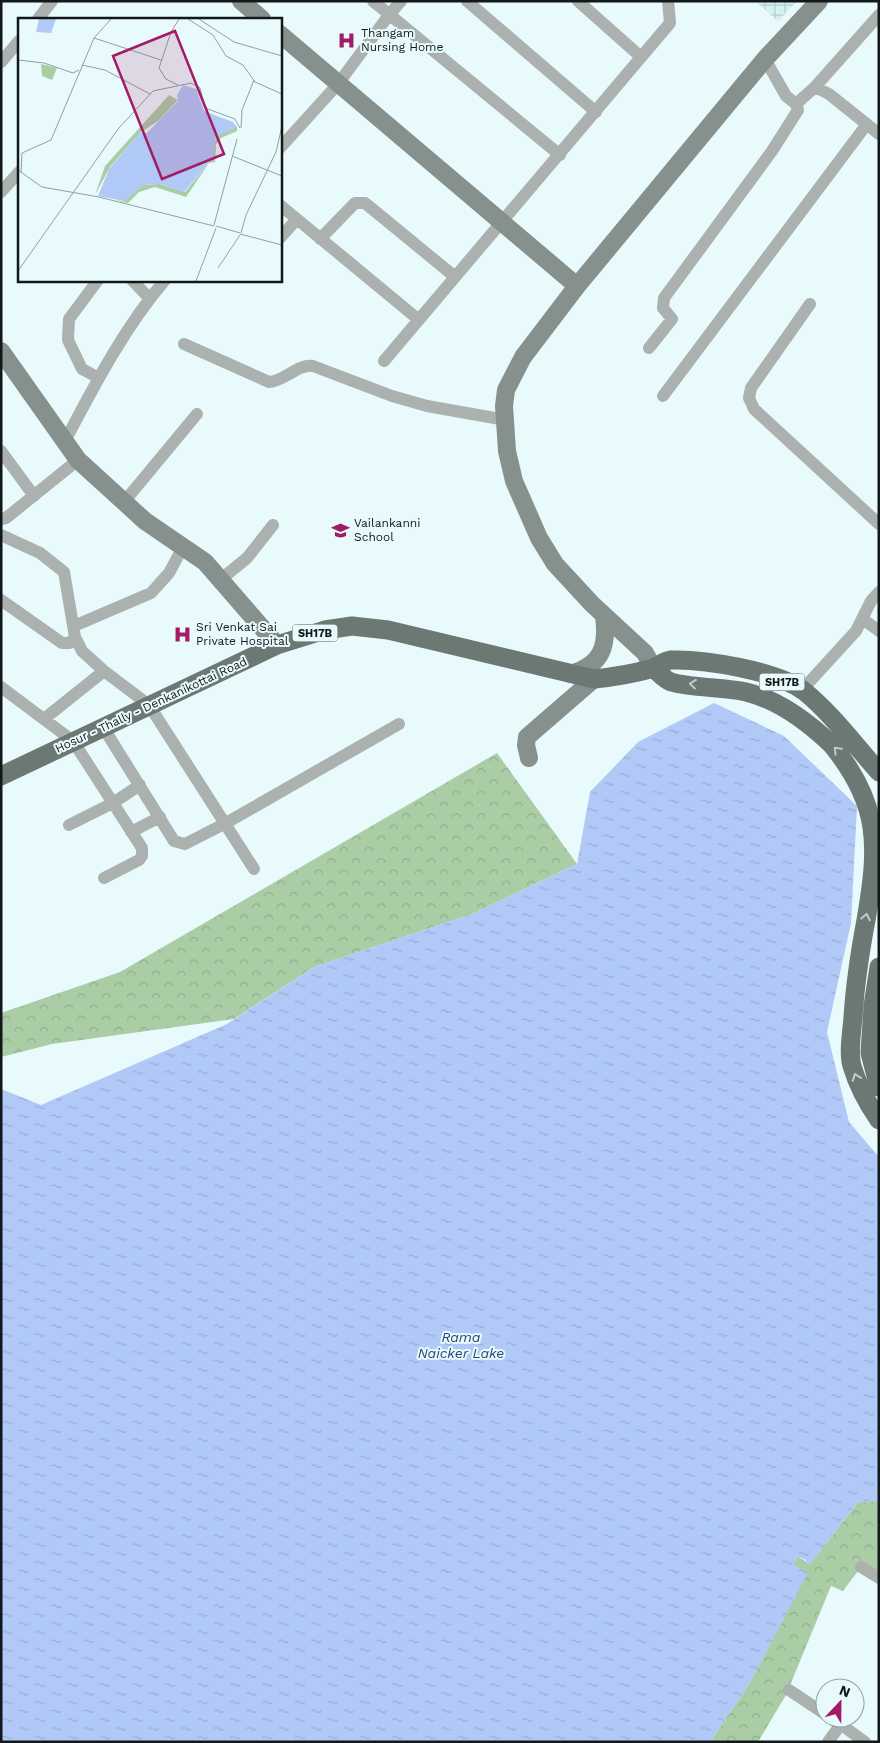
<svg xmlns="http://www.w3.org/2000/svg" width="880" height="1743" viewBox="0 0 880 1743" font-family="'Work Sans',sans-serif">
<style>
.industrial{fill:url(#industrial-grid)}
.park{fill:url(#park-crowns)}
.water{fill:url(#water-ripples)}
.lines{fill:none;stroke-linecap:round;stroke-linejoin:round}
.street{stroke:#aab1af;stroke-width:12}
.secondary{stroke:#86908c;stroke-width:18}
.primary{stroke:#6c7874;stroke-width:19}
.oneway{stroke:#bdcccc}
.labels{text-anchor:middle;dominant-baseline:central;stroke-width:4;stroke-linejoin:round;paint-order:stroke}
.shield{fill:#e8fafb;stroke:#525c5d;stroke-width:1}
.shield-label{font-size:11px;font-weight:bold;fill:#121819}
.poi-label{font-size:12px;fill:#121819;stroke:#e8fafb;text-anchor:start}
.street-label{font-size:12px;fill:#121819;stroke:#e8fafb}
.water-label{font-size:14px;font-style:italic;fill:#28447b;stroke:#e8fafb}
.inset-road{fill:none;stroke:#92a0a1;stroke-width:1}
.view{fill:#a31b66;fill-opacity:0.15;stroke:#a31b66;stroke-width:2.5}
.inset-edge{fill:none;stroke:#121819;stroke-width:2.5}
</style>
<defs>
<pattern id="industrial-grid" width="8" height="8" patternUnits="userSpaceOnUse" patternTransform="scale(1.25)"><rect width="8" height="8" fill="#d5f0f2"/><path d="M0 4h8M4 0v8" fill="none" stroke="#b6cdcf"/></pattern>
<pattern id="park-crowns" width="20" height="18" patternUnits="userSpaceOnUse" patternTransform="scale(1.25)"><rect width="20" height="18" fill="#aacda6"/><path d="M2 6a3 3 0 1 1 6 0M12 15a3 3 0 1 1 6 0" fill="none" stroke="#91af8e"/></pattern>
<pattern id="water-ripples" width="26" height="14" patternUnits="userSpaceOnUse" patternTransform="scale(1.25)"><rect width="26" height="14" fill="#b1c9f7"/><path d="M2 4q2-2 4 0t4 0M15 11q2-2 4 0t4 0" fill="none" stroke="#97acd3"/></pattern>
</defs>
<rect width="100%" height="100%" fill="#e8fafb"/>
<path class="industrial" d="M755,1H797L778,21Z"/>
<path class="park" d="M497,753L577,864L472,914L314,967L234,1019L52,1044L1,1057V1013L120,972Z
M879,1501V1575L861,1567L843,1591L831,1586L786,1695L758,1742H710L750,1682L807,1573L793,1565L797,1556L810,1564L858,1502Z"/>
<path class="water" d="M714,703L784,736L857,806L851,923L827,1032L849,1122L879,1157V1501L858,1502L810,1564L806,1563V1560L797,1556L793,1565L808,1573L750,1682L710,1742H1V1089L41,1105L227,1024L314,967L472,914L577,864L590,792L638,742Z"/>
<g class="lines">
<path class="street" d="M373,1L560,155
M467,1L596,112
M578,1L641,57
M38,19L52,1
M765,59L786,96L796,104L815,87L829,94L879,134
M1,62L19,41
M815,87L879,15
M280,148L338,84L389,15L401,1
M1,192L19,172
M280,205L419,320
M280,238L297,219
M320,239L355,203H365L454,276
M98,280L69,319L68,340L82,369L99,378
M132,280L149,298
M810,304L751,388L749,398L754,409L879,524
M184,344L269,382C285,381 297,364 313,366L392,396L427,406L506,420
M649,348L672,319L663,308L664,298L772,151L798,110L796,104
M384,361L670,23L668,1
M663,396L867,124
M65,441C94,386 124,328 165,280
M1,451L34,496
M124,502L197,414
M1,519L6,518L78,460
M1,535L40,553L64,572L75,637L82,651L104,671L149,705L254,869
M220,580L247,558L273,525
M1,600L62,643H70L75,637
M864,620L879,631
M74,626L151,593L169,573L183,547
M1,687L73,741L142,848V856L139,860L104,878
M802,690L856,631L871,601L879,592
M44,719L104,671
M103,727L174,841L185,844L226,823L399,724
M69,825L113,803L140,785
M131,832L160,817
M861,1567L879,1578
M789,1690L825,1714
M832,1718L865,1742
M828,1742L841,1724"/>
<path class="secondary" d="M241,1L262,19
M280,34L577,286
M1,351L78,460L145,521L205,562L277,645
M653,668L645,653L592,604L555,564L539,538L514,481L507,451L504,406L506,390L523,357L577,286L765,59L819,1
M571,674C602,665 608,646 604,616
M529,758L526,745L527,737L594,679"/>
<path class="primary" d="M653,668C658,672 665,680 671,682C691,688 724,687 746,692C779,700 808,722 832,745C880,804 879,845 866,920C860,952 855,985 853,1017C852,1032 848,1052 852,1066C858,1086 867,1103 879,1120
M1,776L277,645L325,630L352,626L388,630L594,679C613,677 632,674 650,669C657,667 664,661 671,660C705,659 777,671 804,691C832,714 855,745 879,772
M879,967L873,1006L870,1053L879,1087"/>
</g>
<defs><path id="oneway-chevron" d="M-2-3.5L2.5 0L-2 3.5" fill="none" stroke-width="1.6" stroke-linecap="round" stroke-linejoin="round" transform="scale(1.25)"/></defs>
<g class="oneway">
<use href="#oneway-chevron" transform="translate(693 684) rotate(-173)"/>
<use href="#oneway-chevron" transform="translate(837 750) rotate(-134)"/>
<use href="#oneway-chevron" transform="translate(866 917) rotate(-79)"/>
<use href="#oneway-chevron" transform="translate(856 1077) rotate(-110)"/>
</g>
<defs>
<symbol id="hospital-bare" viewBox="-9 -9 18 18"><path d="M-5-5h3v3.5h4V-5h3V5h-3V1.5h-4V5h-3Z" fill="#a31b66" stroke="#e8fafb" stroke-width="2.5" paint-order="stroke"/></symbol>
<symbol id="school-bare" viewBox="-9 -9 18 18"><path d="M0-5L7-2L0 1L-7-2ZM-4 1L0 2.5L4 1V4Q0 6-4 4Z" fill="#a31b66" stroke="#e8fafb" stroke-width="2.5" paint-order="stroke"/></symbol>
</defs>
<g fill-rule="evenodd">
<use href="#hospital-bare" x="334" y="28" width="25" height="25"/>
<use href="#school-bare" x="328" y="518" width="25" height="25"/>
<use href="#hospital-bare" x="170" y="622" width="25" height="25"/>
</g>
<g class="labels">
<g class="shield">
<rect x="292.5" y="624.5" width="45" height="17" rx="4"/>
<rect x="759.5" y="673.5" width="45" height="17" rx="4"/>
</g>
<g class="shield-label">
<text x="315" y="633">SH17B</text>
<text x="782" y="682">SH17B</text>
</g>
<g class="poi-label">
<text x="361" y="33">Thangam<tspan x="361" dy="14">Nursing Home</tspan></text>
<text x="354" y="523">Vailankanni<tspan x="354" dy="14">School</tspan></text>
<text x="196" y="627">Sri Venkat Sai<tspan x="196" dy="14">Private Hospital</tspan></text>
</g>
<g class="street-label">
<text transform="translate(151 705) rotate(-25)">Hosur - Thally - Denkanikottai Road</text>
</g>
<g class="water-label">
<text x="461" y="1337">Rama<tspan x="461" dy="16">Naicker Lake</tspan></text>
</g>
</g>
<g transform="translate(18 18)">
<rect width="264" height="264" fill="#e8fafb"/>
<path d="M23,46L39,50L34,62L24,58ZM151,77L160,82L140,103L122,115L92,149L77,177L87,148ZM215,108L219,109V113L203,120L198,126L197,144L191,145L168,179L137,169L121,174L110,185L96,182L106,183L125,167L141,166L167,174L194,141L198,119Z" fill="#aacda6"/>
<path d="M21,1H38L33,15L18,14ZM165,67L178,71L186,93L215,104L219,109L198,119L194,141L166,174L141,166L125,167L106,183L80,178L91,151L122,115H129L160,83L159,77Z" fill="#b1c9f7"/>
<path class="inset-road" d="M170,1L195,17L208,38L225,47L237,64L264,76M181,1L216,24L264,38M76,20L93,1M0,42L26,45L55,55L61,52M64,47L87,52L132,76M160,67L148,61L141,50L153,14L161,1M223,110L224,92L236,62M214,138L264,158M0,152L24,169L81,179L196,208M3,155L4,135L33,122L76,20L143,42M196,207L219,121M198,208L222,215M223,215L228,197L258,134L264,108M222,216L264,227M200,250L222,217M0,253L100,111L135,73L173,65L182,70L187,90L217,101L222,110M178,263L198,210"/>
<path class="view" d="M157,13L206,136L144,161L95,38Z"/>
<rect width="264" height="264" class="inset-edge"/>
</g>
<rect width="880" height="1743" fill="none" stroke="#121819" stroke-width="5"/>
<g transform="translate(840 1703) rotate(22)"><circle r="24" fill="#e8fafb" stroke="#92a0a1"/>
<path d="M0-4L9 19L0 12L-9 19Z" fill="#a31b66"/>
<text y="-8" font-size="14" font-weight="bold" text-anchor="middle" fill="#121819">N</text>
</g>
</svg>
